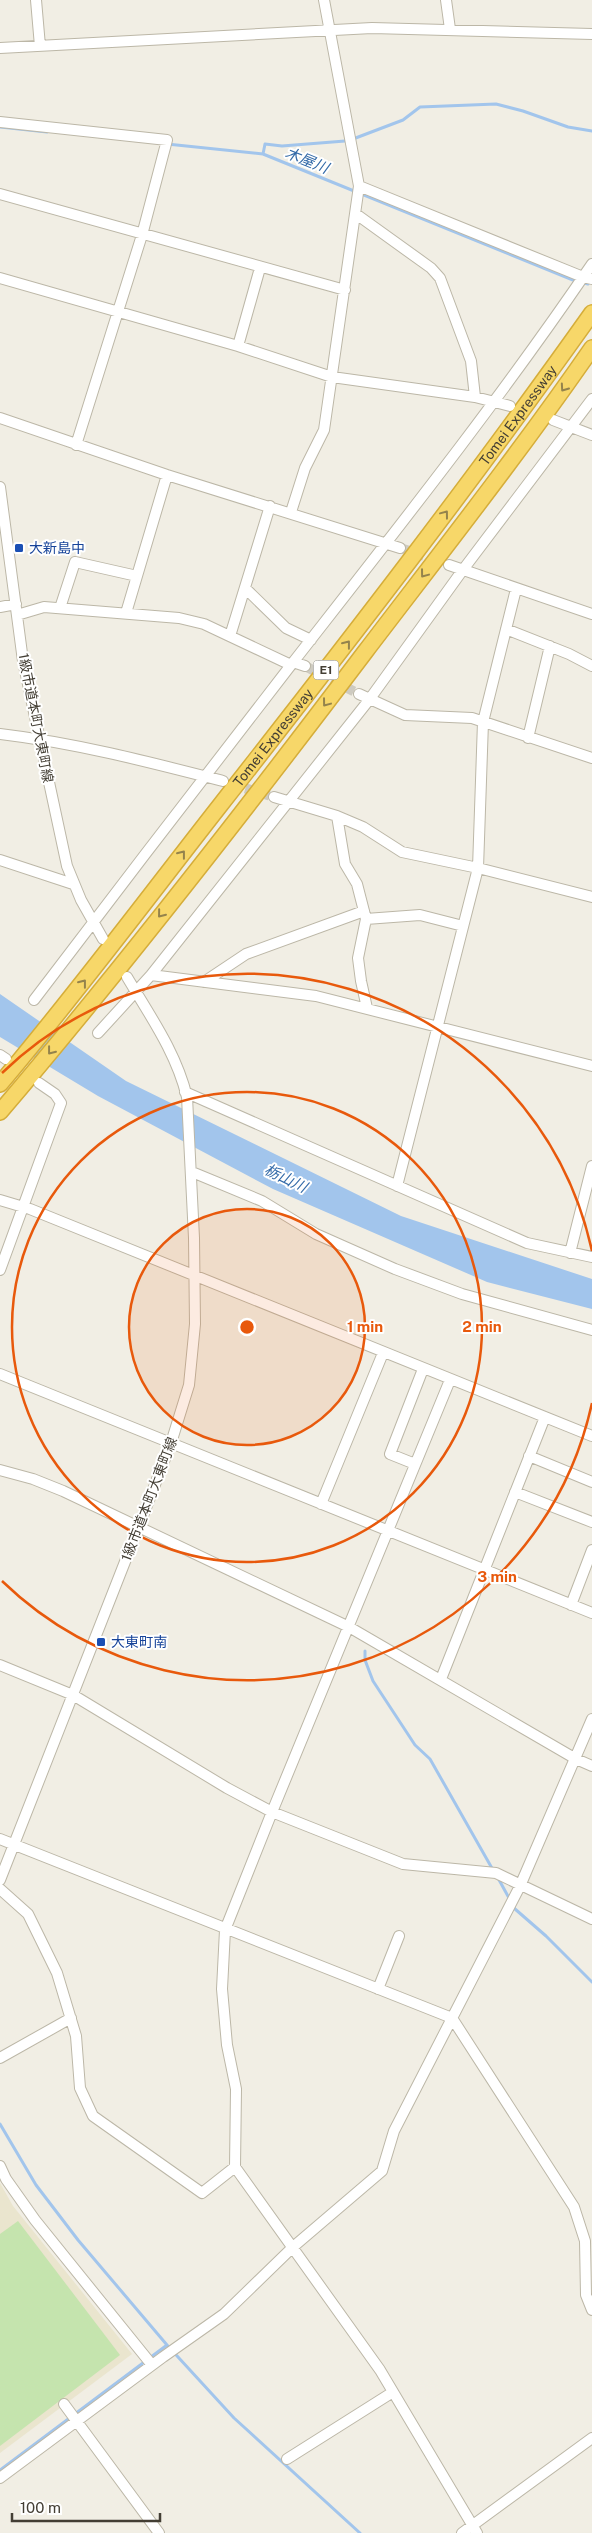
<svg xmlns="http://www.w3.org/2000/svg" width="592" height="2533" viewBox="0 0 592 2533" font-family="'Public Sans','Noto Sans JP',sans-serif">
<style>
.education{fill:#eae5ce}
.green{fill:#c5e4ae}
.water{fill:#a2c5ec}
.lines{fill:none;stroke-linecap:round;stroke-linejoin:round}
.stream{stroke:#a2c5ec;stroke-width:3}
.minor-tunnel{stroke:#cecbc1;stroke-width:10;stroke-dasharray:10 5;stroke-linecap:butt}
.minor-casing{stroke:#bcb7a7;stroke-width:12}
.highway-casing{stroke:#d5ad3a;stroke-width:18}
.minor{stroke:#fff;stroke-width:10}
.highway{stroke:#f7d769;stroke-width:15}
.oneway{stroke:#94834c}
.ring{fill:none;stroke:#e8590c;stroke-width:2.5}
.transit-dot{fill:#1a4fb4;stroke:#fff;stroke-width:2}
.labels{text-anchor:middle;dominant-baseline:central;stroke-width:4;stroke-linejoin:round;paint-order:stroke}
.shield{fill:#fff;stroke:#7b7871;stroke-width:1}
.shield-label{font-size:12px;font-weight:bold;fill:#433e34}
.street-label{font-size:14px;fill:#433e34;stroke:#fff}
.transit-label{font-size:14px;fill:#164399;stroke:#fff;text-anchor:start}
.water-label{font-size:15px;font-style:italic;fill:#336aa8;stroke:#fff}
.centre{fill:#e8590c;stroke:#fff;stroke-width:2.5}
.ring-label{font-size:15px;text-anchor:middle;font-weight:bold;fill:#e8590c;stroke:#fff;stroke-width:4;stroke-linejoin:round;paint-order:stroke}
</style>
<rect width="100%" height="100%" fill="#f1eee4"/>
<path class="education" d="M0,2183L13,2206L132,2354L0,2453Z"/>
<path class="green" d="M18,2221L120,2355L0,2446V2234Z"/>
<path class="water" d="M0,994L126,1081L401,1216L592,1279V1309L487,1282L273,1189L98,1096L0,1037Z"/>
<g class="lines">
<path class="stream" d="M0,127L47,132
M353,139L403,120L420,107L496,104L523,111L568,127L592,131
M167,144L263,154L573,280L588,284
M263,154L265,144L282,146L345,141
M365,1651V1660L373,1681L415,1745L430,1759L493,1870
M498,1878L515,1909L546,1936L592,1982
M0,2124L36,2185L78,2240L167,2345L234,2418L360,2533
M0,2470L167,2345"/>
<path class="minor-tunnel" d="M400,548L440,561
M305,666L359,694
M231,784L274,797"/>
<defs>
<path id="minor" d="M36,0L40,46
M446,0L450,29
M0,48L372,28L592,34
M0,122L167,140L142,235L76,445
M359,186L583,277L592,279
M0,194L345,290
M356,214L431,268L440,278L471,361L475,397
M0,278L238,346L332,377L475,397L510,406
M238,346L260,268
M0,418L167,475L400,548
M553,420L592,435
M0,487L23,661L67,866L81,900L103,939
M291,512L305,468L324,430L359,186L324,0
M449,565L592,614
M245,588L286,628L311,640
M0,607L16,604
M60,608L75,562L137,576
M126,613L167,475
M17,615L44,607L179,618L204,624L291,665
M506,629L569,654L592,666
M230,636L270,506
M293,662L305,666
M359,694L405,715L472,718L592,758
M0,734C76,743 149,762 223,781
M528,738L550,646
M274,797L337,816L363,827L402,852L478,868L592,897
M337,816L345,864L357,884L366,919L358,958L361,981L367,1008
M0,860L73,884
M366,919L420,915L463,926
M151,975L316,996L592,1066
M204,982L246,954L364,911
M34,1000C119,888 205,776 291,665C394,533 498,402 592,264
M98,1033L151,975L369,700L462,571L592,399
M0,1055L6,1059
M185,1092L527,1243L592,1257
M192,1172L262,1201L316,1234L395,1269L462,1294L592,1330
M397,1186L478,868L483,722L516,589
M0,1200L30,1209L592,1436
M570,1253L592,1166
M0,1270L61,1103L55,1094L39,1083
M0,1374L592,1613
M450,1380L272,1812L225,1930L222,1989L227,2045L236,2089L235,2167L380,2370L477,2533
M529,1456L592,1482
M415,1464L390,1454L423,1369
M0,1470L33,1479L63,1491L349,1627L576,1759L592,1766
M515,1492L592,1522
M321,1504L383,1353
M571,1605L592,1550
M0,1665L73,1695L227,1788L272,1812L403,1864L496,1873L592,1919
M441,1679L545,1417
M0,1839L452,2018L574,2207L585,2241L586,2295L592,2310
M0,1880L139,1526L171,1443L189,1385L195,1324L194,1238L187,1097C176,1052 150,1016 127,977
M0,1889L28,1914L57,1973L76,2036L80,2088L93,2116L202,2193L235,2167
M378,1989L399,1936
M0,2058L71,2018
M0,2166L6,2179L35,2220L152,2365
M64,2404L159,2533
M287,2459L393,2392
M0,2478L163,2357L224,2314L293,2247L382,2171L394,2131L520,1886L592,1719
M462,2533L592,2438"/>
<g id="highway">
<path id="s1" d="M0,1084C76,994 146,900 218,808C346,645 472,482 592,313"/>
<path d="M0,1112C127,963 247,808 365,652C442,551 520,452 592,348"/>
</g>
</defs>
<use href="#minor" class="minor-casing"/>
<use href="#highway" class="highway-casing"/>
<use href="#minor" class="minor"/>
<use href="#highway" class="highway"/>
</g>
<defs><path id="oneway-chevron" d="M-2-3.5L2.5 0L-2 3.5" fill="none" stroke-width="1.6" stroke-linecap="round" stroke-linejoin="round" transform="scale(1.25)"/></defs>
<g class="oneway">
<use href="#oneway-chevron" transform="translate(564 388) rotate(125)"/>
<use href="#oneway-chevron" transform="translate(445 514) rotate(-53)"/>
<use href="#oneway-chevron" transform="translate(424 574) rotate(127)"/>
<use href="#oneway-chevron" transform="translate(347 644) rotate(-52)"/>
<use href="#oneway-chevron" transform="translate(326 703) rotate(127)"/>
<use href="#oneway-chevron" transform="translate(182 854) rotate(-52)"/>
<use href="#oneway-chevron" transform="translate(161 914) rotate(129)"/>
<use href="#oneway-chevron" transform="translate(83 983) rotate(-52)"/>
<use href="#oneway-chevron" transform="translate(51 1051) rotate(128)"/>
</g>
<circle cx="247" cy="1327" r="118" fill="#e8590c" fill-opacity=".12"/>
<g class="ring">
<circle cx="247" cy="1327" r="118"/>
<circle cx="247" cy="1327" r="235"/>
<path d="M592 1403A353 353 0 0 1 2 1581M2 1073A353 353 0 0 1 592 1251"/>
</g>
<g class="transit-dot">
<rect x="14" y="543" width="10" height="10" rx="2.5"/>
<rect x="96" y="1637" width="10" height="10" rx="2.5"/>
</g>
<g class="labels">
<rect class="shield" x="313.5" y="660.5" width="25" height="19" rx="4"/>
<g class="shield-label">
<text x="326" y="670">E1</text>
</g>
<g class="street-label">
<text stroke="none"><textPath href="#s1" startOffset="846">Tomei Expressway</textPath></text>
<text transform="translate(36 718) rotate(79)">1級市道本町大東町線</text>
<text stroke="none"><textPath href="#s1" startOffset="441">Tomei Expressway</textPath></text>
<text transform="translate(149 1499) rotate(-69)">1級市道本町大東町線</text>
</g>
<g class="transit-label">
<text x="29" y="548">大新島中</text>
<text x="111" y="1642">大東町南</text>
</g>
<g class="water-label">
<text transform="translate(307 160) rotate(22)">木屋川</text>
<text transform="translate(286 1178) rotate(26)">栃山川</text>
</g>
</g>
<circle cx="247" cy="1327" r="8" class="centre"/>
<g class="ring-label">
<text x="365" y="1332">1 min</text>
<text x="482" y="1332">2 min</text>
<text x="497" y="1582">3 min</text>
</g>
<path d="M12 2513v8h148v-8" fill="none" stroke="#433e34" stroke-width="2.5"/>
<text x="20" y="2513" font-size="15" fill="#433e34" stroke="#ffffff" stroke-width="4" paint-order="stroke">100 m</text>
</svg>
